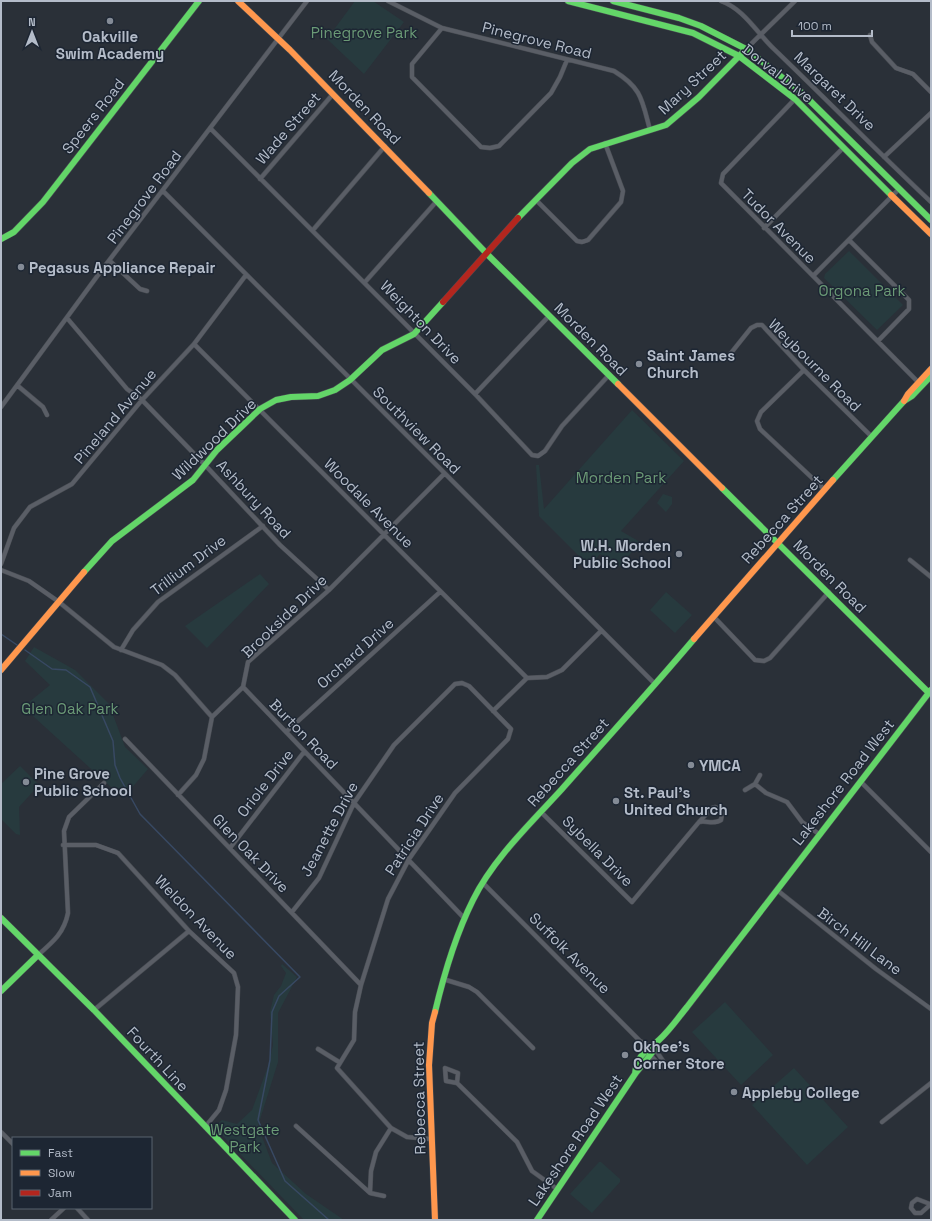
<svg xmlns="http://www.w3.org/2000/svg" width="932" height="1221" viewBox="0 0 932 1221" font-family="'Space Grotesk',sans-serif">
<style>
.green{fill:#273a3e}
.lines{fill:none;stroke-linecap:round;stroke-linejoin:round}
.stream{stroke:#384963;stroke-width:1.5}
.street-casing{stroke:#484c53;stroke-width:5}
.fast-casing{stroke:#484c53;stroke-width:7}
.slow-casing{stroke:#484c53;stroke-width:7}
.jam-casing{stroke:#484c53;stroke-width:7}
.street{stroke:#5a5e66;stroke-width:4}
.fast{stroke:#63d668;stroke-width:6}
.slow{stroke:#ff974d;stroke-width:6}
.jam{stroke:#b3261e;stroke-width:6}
.poi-dot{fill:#848b96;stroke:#1d2633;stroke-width:1.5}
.labels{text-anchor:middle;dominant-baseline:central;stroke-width:3;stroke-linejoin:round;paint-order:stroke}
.park-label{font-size:15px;fill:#6b9a76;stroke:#1d2633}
.poi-label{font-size:15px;font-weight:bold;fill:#b4bcc9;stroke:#1d2633;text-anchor:start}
.street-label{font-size:15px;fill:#b4bcc9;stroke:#1d2633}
</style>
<rect width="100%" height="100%" fill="#2a3038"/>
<path class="green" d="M355,1H373L404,22L364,74L327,39Z
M849,251L903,305L877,330L824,278L825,274Z
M632,410L684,461L621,531L640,542L620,566L616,567L600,554L589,566L539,516L536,465H539L544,509Z
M663,494L672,497V504L666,512L657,503Z
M260,574L269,584L207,648L185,626Z
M666,592L692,615L675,633L650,610Z
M34,647L75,670L109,704L125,747L148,769L123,798L23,707L50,685L25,661Z
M20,766L39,785L19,807L20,835L16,834L1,819V784Z
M282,964L297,977L278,1013V1062L258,1126L272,1163L306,1194L344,1220H304L214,1127L222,1120L237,1124L252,1110L268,1066L273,1045L270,1012L274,995L281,986L286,973L281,966Z
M725,1002L773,1055L741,1085L692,1032Z
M794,1068L848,1127L807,1165L752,1105Z
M599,1162H601L620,1179V1182L592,1213L570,1194Z"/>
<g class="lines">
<path class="stream" d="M1,634L17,645
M25,650L52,669L66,670L90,687L113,741L115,765L120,778L140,814L300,977L279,996L272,1012L270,1060L258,1120L285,1181L329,1220"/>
<defs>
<path id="street" d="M388,1L442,28L614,71C642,88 642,100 650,130
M721,1C744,9 757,33 774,49C827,100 878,152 931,202
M442,28L412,64V77L481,147L490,148L499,146L551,93L560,77L567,60
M870,35L872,42L896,68L913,74L931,92
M746,49L795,1
M795,99L723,174L721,183L918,382
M210,128L475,394L532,455L538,456L545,451L562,426L609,375
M884,157L931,113
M260,179L333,94
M163,191L655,684
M536,200L577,241L582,242L588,240L621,202L623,191L605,143
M764,228L843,148
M313,230L385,146
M849,240L909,300V309L878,341
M110,261L140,289L147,291
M813,276L899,189
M365,282L436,202
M67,318L127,389L142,400L205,465L280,545L329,590
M194,344L527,678
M727,358L751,328L757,325H762L804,370L872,437
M804,370L761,412L757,421L760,429L825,490
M18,386L43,407L47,415
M475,394L549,316
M1,407L101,271L307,1
M910,560L931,577
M1,564L14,528L30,507L72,484L142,400L194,344L246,275
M1,570L29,581L59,602L114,647L162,665L175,675L212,717
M714,617L755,660L764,661L770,658L829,592
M121,650L133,630L158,602L263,526
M243,687L464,918
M493,711L527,678L547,677L562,670L601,631
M286,732L440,592
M125,739L361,985
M860,781L931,852
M755,784L766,793L787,802L802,822L819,834
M745,790L755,784L760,775
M178,795L196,775L204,759L212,717L243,687L248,662L329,590L444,474
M712,808L715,807L721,810L722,814L721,820C714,825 706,820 699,822Z
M541,812L632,902L699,822
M63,845H96L118,853L189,931L234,973L238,987L236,1035L226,1090L219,1110L205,1127
M230,848L304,752
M483,883L640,1041L645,1051
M777,890L876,969L931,1009
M292,912L319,878L354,803L394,745L455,684L462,683L469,686L511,729L508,739L455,793L409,859L388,899L361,985L355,1012L354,1040L337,1068L391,1128L407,1137L431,1139
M38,955C53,942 64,933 68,913L64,831L69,817L104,783
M443,979L469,987L477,992L533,1048
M94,1010L189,931
M640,1041L655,1049L665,1064V1067L661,1066L650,1055
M318,1049L339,1062
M457,1083L458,1073L445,1068L446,1081L457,1083L517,1142L532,1171L557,1189
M882,1122L931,1083
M296,1126L370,1193L384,1196
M1,1132L13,1144
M370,1193L371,1171L376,1152L391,1128
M930,1204L917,1199L912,1203L911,1208L915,1213H921L931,1204
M77,1208L88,1220
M51,1220L64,1208"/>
<path id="fast" d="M568,1L693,33L739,56L795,99L891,195
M613,1L679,18L701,26L746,49L801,92L931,220
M429,193L487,254L618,384
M518,218L572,163L590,149L666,125L699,97L746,49
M1,239L14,232L43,202L199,1
M833,480L904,401L912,396L931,376
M722,488L929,693
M84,572L112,541L193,480L217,450L260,409L276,400L291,397L318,396L335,390L350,380L382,350L414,334L443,302
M1,918L94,1010L295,1220
M1,991L38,955
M435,1012C444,974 455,936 473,900C493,859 531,823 562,789C606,739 651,690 694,639
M635,1074C637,1054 647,1051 659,1040C670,1030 678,1018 687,1007L931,690
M537,1220L635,1074L655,1049L657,1042"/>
<path id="slow" d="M238,1L290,50L429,193
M891,195L931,234
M618,384L722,488
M904,401L908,394L931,369
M694,639L833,480
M1,670L84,572
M435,1012L432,1023L429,1065L435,1220"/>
<path id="jam" d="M443,302L518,218"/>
</defs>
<use href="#street" class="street-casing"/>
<use href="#fast" class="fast-casing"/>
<use href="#slow" class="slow-casing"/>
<use href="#jam" class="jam-casing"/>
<use href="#street" class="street"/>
<use href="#fast" class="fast"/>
<use href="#slow" class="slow"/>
<use href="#jam" class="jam"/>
</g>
<g class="poi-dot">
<circle cx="110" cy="21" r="4"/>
<circle cx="21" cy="267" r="4"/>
<circle cx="639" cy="364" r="4"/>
<circle cx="679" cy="554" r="4"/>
<circle cx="691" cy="765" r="4"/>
<circle cx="26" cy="782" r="4"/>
<circle cx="616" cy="801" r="4"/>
<circle cx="625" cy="1055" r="4"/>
<circle cx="734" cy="1092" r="4"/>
</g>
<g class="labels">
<g class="park-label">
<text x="364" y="32">Pinegrove Park</text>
<text x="862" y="290">Orgona Park</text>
<text x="621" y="477">Morden Park</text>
<text x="70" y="708">Glen Oak Park</text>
<text x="245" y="1129">Westgate<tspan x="245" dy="17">Park</tspan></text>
</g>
<g class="poi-label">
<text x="110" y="36" text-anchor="middle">Oakville<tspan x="110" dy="17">Swim Academy</tspan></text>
<text x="29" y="267">Pegasus Appliance Repair</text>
<text x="647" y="355">Saint James<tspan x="647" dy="17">Church</tspan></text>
<text x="671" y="545" text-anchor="end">W.H. Morden<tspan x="671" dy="17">Public School</tspan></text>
<text x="699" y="765">YMCA</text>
<text x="34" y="773">Pine Grove<tspan x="34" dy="17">Public School</tspan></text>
<text x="624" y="792">St. Paul's<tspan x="624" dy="17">United Church</tspan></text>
<text x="633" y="1046">Okhee's<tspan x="633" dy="17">Corner Store</tspan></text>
<text x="742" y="1092">Appleby College</text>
</g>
<g class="street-label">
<text transform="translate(537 40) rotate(14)">Pinegrove Road</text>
<text transform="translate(778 73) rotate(38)">Dorval Drive</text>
<text transform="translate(692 82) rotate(-43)">Mary Street</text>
<text transform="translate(835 91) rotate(44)">Margaret Drive</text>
<text transform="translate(365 107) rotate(46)">Morden Road</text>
<text transform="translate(93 116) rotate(-52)">Speers Road</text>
<text transform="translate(288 128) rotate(-49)">Wade Street</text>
<text transform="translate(144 197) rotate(-53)">Pinegrove Road</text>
<text transform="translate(779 226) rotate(45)">Tudor Avenue</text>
<text transform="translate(421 322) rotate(46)">Weighton Drive</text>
<text transform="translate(591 339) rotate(45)">Morden Road</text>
<text transform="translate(815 365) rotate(45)">Weybourne Road</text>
<text transform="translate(115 416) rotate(-50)">Pineland Avenue</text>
<text transform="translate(417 430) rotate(45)">Southview Road</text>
<text transform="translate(214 439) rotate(-44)">Wildwood Drive</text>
<text transform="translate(254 499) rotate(47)">Ashbury Road</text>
<text transform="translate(369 503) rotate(45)">Woodale Avenue</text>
<text transform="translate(782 519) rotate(-48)">Rebecca Street</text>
<text transform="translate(188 565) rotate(-37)">Trillium Drive</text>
<text transform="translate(830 576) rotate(45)">Morden Road</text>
<text transform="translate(284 616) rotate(-44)">Brookside Drive</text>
<text transform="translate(355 653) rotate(-42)">Orchard Drive</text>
<text transform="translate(304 734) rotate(46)">Burton Road</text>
<text transform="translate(568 762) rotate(-48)">Rebecca Street</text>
<text transform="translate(843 782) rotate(-52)">Lakeshore Road West</text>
<text transform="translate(265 783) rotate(-52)">Oriole Drive</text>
<text transform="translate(329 829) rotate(-62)">Jeanette Drive</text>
<text transform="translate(414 834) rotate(-57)">Patricia Drive</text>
<text transform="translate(598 851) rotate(45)">Sybella Drive</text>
<text transform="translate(251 853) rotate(46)">Glen Oak Drive</text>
<text transform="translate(196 917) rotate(46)">Weldon Avenue</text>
<text transform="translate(860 941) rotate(37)">Birch Hill Lane</text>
<text transform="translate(570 953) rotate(45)">Suffolk Avenue</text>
<text transform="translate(158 1059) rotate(47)">Fourth Line</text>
<text transform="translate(419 1098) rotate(-91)">Rebecca Street</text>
<text transform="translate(575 1140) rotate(-56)">Lakeshore Road West</text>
</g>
</g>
<rect width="932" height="1221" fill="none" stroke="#b4bcc9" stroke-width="4"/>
<rect x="12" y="1137" width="140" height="72" fill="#1d2633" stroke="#59626f"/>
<rect x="20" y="1150" width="20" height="6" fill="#63d668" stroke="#59626f"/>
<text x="48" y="1157" font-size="12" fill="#b4bcc9">Fast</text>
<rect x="20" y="1170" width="20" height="6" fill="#ff974d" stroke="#59626f"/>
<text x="48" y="1177" font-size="12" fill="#b4bcc9">Slow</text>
<rect x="20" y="1190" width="20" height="6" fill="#b3261e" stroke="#59626f"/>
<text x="48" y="1197" font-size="12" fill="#b4bcc9">Jam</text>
<g transform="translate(32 32)" stroke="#1d2633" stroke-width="3" paint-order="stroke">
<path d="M0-3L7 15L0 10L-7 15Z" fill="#b4bcc9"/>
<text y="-6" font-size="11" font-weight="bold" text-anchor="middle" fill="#b4bcc9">N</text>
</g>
<path d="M792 30v6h80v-6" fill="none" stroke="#b4bcc9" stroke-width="2"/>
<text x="798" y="30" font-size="12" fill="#b4bcc9" stroke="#1d2633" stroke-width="3" paint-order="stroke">100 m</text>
</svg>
